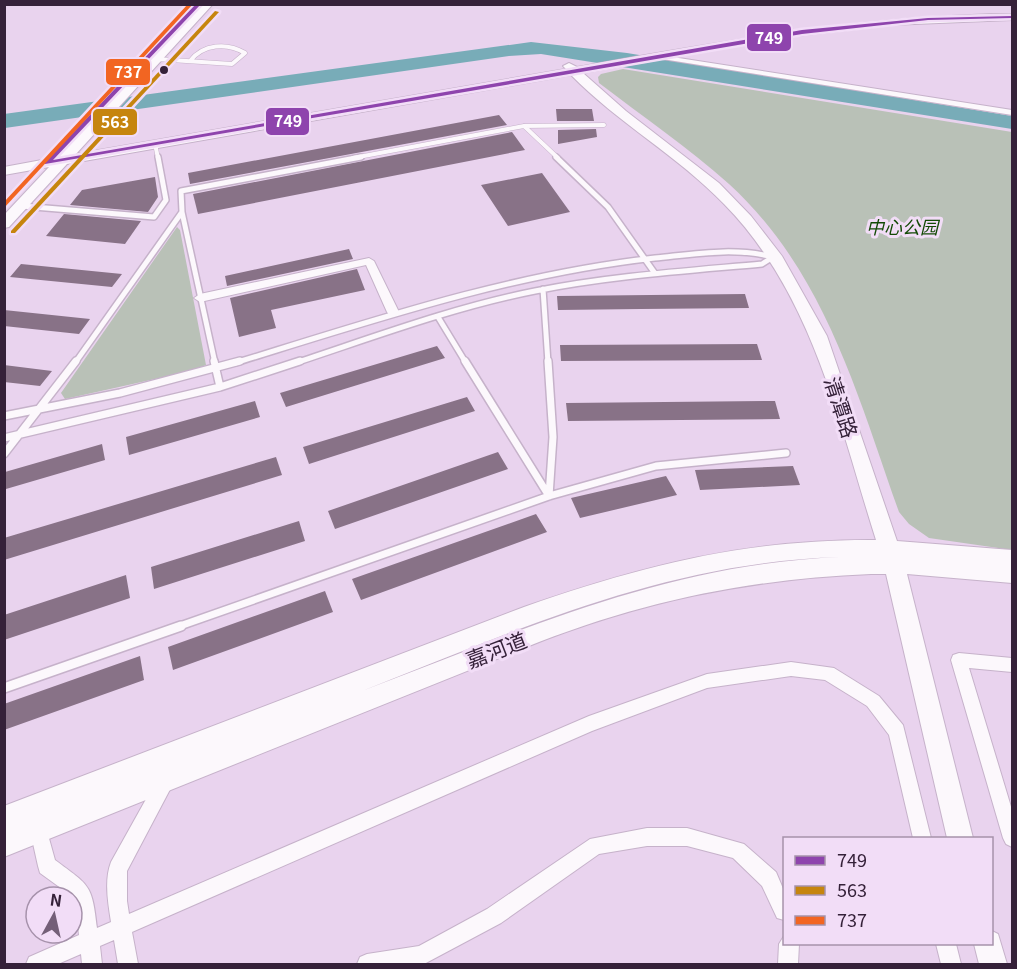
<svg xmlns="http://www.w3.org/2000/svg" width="1017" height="969" viewBox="0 0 1017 969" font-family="Georgia,'Noto Sans SC',serif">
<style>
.green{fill:#b9c1b7}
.water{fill:#78acb8}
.building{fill:#887287}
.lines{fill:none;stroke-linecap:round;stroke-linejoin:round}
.lane-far3-casing{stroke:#c6b2ca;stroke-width:5}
.lane-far2-casing{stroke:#c6b2ca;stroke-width:8}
.lane-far1-casing{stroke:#c6b2ca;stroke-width:10}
.lane-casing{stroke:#c6b2ca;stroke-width:12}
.street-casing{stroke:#c6b2ca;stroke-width:2}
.secondary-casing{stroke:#c6b2ca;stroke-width:2}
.lane-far3{stroke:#fcf8fc;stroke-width:4}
.lane-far2{stroke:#fcf8fc;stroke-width:5}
.lane-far1{stroke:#fcf8fc;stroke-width:7}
.lane{stroke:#fcf8fc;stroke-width:9}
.street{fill:#fcf8fc;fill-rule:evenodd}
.secondary{fill:#fcf8fc;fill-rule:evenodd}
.bus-1-casing{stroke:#f2ddf7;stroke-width:5}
.bus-2-casing{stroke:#f2ddf7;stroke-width:5}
.bus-3-casing{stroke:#f2ddf7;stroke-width:5}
.bus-1{fill:#8e44ad;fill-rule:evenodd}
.bus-2{fill:#c6850e;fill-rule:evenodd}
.bus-3{fill:#f26522;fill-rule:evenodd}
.bus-dot{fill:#352139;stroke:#f2ddf7;stroke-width:2}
.labels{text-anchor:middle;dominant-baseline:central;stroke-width:6;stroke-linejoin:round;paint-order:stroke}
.far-park-label{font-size:18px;font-style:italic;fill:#134a06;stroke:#f2ddf7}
.street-label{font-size:21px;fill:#352139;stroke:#f2ddf7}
.line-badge{stroke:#f2ddf7;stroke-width:2}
.badge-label{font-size:16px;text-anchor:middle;font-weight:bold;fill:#fff}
</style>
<rect width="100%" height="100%" fill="#e9d3ee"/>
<path class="green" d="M623,69L1012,132V550L929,538L909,524L899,512C857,394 825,272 729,184C689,148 642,116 599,83L598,77L601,74Z
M177,227L180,230L206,365L191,371L65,399L61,393Z"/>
<path class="water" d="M531,42L627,53L1012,116V129L541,54L509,56L5,128L4,114Z"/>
<path class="building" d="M556,109H592L594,121H557Z
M499,115L507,125L190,184L188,173Z
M596,129L597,137L558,144V130Z
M512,132L525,150L198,214L193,194Z
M542,173L570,212L508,226L481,185Z
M155,177L158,197L148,212L70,205L82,190Z
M64,214L141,221L125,244L46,236Z
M349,249L353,259L227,286L225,276Z
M21,264L122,274L112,287L10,277Z
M357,269L365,290L271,310L276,328L239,337L230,298Z
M745,294L749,308L641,309L558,310L557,296Z
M4,310L90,319L79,334L4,326Z
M757,344L762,360L561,361L560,345Z
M437,346L445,358L286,407L280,393Z
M4,365L52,371L40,386L4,382Z
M467,397L475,411L309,464L303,447Z
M255,401L260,417L129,455L126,437Z
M775,401L780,419L568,421L566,403Z
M102,444L105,460L6,489L5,472Z
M498,452L508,469L335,529L328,511Z
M276,457L282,475L4,560V538Z
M793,466L800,485L700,490L695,470Z
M666,476L677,495L580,518L571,498Z
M536,514L547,532L361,600L352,579Z
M299,521L305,541L154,589L151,567Z
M126,575L130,598L4,640V615Z
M325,591L333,612L173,670L168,647Z
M140,656L144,680L4,730V704Z"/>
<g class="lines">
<defs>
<path id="lane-far3" d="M156,59L232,64L245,53C227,42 203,44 190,61
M524,126L558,158
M155,144L158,158
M353,158L524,126L604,125"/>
<path id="lane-far2" d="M556,157L608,207L654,272
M22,206L154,217L166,200L158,157
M182,212L215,363
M543,289L548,363
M438,317L466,363
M75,363L182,212L181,191L361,157
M235,363C374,320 511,274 655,258C695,254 734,247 773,257
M295,363C374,337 454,307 535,291C610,276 686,271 762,264L773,257"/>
<path id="lane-far1" d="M214,361L220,387
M465,361L549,496
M548,361L553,437L549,496
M4,416L120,393L240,361
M4,438L220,387L300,361
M4,454L76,361
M177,627L549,496L656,466L786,453"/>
<path id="lane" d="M4,688L181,626"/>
<path id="street" d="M653,54L1012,110V115L656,58H653Z
M369,258L374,261L399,312L397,315H389L387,312L366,265L200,302L194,298L200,294Z
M959,653L1012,658V672L969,668L1012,810V847L1006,844L1003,838L951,660L953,655Z
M791,662L834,668L879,696L903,725L931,838H913L889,735L867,706L825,680L791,676L707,688L592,731L132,932L138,964H118L114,940L100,946L102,964H82L81,954L58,964H26L29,957L79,935L75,901L69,894L40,873L38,866L30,830L33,824L39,821L45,824L55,860C90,886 92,884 97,928L111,922C108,903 104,880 111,862L160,774L166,771L172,774L175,780L127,871V901L129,914L589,716L707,674Z
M647,828H687L744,844L776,872L784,891V920L777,918L762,886L733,858L687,846H647L599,854L501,923L424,964H357L360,957L367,954L419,946L487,909L590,839Z
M784,936V944H799L798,964H778L779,944Z
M936,944H956L961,964H941Z"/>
<path id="secondary" d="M202,4H213L76,154L566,69L563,66L569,63L577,67C722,42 865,15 1012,14V20L890,25L780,38L583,73L626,111L719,183L751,216L782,256L827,336L897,541L1012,550V583L907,574L973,838H947L886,574H871C747,579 639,602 524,648L4,857V806L524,607C644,565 748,539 876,540C839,424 813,294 724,204C678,156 618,123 571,75L67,164L9,227L4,228V215L49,167L4,175V167L58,157ZM841,557C666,564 523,630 362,691C522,628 666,562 841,557Z
M992,931L998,934L1007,964H979L974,944H992Z"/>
</defs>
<use href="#lane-far3" class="lane-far3-casing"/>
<use href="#lane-far2" class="lane-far2-casing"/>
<use href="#lane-far1" class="lane-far1-casing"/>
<use href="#lane" class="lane-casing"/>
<use href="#street" class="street-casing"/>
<use href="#secondary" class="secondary-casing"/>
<use href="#lane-far3" class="lane-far3"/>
<use href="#lane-far2" class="lane-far2"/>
<use href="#lane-far1" class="lane-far1"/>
<use href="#lane" class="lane"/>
<use href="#street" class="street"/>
<use href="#secondary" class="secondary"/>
<defs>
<path id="bus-1" d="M196,4H201L53,160L802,30L928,18L1012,16V18L928,20L802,34L45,164V162Z"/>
<path id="bus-2" d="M215,11L219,12L15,233H11V231Z"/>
<path id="bus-3" d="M188,4H193L4,208V202Z"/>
</defs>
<use href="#bus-1" class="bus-1-casing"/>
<use href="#bus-2" class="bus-2-casing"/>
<use href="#bus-3" class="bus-3-casing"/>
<use href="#bus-1" class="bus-1"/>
<use href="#bus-2" class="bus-2"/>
<use href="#bus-3" class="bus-3"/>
</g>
<circle class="bus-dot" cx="164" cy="70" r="5"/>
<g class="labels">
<g class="far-park-label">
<text x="902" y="226">中心公园</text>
</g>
<g class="street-label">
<text transform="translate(842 407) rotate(72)">清潭路</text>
<text transform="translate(496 649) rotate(-21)">嘉河道</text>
</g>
</g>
<g class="line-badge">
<rect x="746" y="23" width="46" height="29" rx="6" fill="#8e44ad"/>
<rect x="105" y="58" width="46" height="28" rx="6" fill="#f26522"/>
<rect x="265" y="107" width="45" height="29" rx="6" fill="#8e44ad"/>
<rect x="92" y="108" width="46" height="28" rx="6" fill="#c6850e"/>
</g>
<g class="badge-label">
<text x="769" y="44">749</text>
<text x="128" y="78">737</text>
<text x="288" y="127">749</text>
<text x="115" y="128">563</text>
</g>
<rect width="1017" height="969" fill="none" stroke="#352139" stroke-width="12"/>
<rect x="783" y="837" width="210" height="108" fill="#f2ddf7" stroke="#a692ab" stroke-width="1.5"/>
<rect x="795" y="856" width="30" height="9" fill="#8e44ad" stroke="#a692ab" stroke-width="1.5"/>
<text x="837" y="867" font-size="18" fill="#352139">749</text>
<rect x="795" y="886" width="30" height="9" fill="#c6850e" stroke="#a692ab" stroke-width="1.5"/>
<text x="837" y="897" font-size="18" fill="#352139">563</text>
<rect x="795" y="916" width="30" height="9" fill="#f26522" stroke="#a692ab" stroke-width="1.5"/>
<text x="837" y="927" font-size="18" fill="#352139">737</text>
<g transform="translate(54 915) rotate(8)"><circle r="28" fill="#f2ddf7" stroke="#a692ab" stroke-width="1.5"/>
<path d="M0-4.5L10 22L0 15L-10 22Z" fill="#745f78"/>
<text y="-9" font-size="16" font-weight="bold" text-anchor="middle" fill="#352139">N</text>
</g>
</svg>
